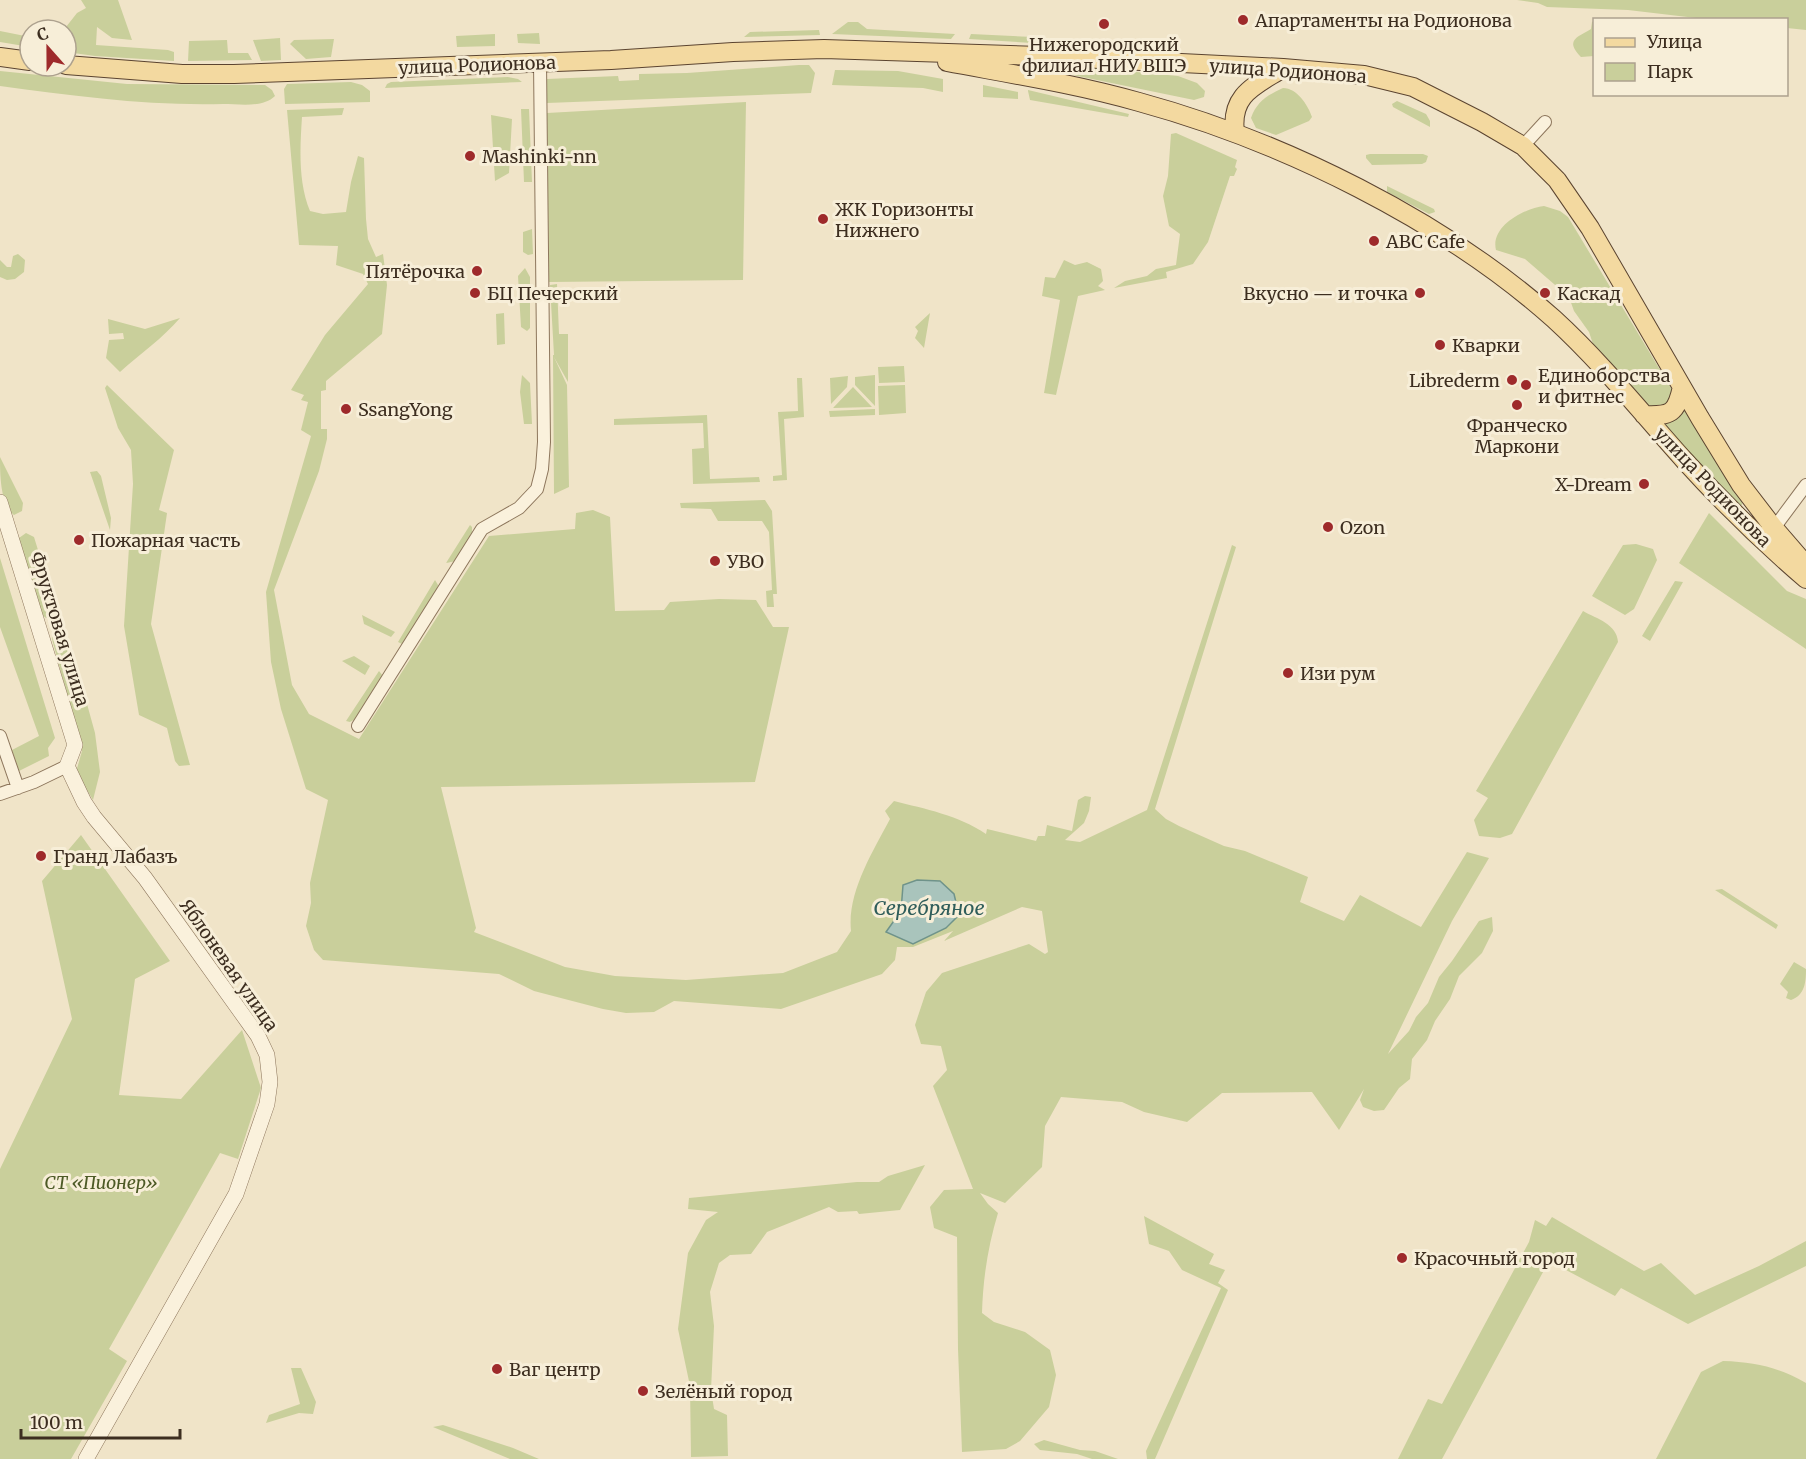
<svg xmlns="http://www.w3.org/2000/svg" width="1806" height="1459" viewBox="0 0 1806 1459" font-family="Merriweather,serif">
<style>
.green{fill:#c9cf9b;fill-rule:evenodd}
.water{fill:#a9c4bc;stroke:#6f938a;stroke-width:1.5}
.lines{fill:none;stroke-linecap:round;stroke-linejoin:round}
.minor-casing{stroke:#8d765c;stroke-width:14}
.tertiary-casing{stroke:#8d765c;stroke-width:16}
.primary-casing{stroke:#5b4430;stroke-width:20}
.minor{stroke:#faf1dc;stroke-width:12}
.tertiary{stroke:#faf1dc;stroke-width:15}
.primary{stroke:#f3d9a0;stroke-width:18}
.poi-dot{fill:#9e2a2b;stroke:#f7eed8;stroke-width:2}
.labels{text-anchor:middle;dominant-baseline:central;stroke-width:6;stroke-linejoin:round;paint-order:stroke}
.poi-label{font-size:18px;fill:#3d2e20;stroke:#f7eed8;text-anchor:start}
.street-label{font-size:18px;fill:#3d2e20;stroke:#f7eed8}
.park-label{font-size:18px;font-style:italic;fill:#4d5a26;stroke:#f7eed8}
.water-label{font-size:20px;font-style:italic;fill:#2f5d5a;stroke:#f7eed8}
</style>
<rect width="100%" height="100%" fill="#f0e4c8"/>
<path class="green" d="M81,0H118L132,40L112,38L97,27L96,45L168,50L174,52V61L95,56L66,52V43H75L66,27L77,13L86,8Z
M1517,0H1806V30L1787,28L1786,20H1713L1628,10L1547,7L1538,3Z
M1594,21V56L1581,57C1564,40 1578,37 1591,29L1592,22Z
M848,22H858L867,29L955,34L951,39L832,34Z
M819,30L820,35L744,37L750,32Z
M0,31L30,37V47L0,42Z
M539,33L540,44L518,43L517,34Z
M495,34V46L457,47L456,36Z
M971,34L1033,37L1034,40L1032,43L969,39Z
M280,38L281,60L261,61L253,40Z
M334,39L331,57L306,59L290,44L294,40Z
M227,40L228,53H248L252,60L188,61L189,41Z
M1047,41L1162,47L1163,51L1045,46Z
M799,65H809L815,73L811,93L547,103V79L618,76L619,81L639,80V74L687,73Z
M1024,65L1085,67L1178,76L1197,83L1205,91L1204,97L1194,100Z
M835,70L898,71L943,79V92L923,88L832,85Z
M0,71L127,84L265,85L272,90L275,96C263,108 240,104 223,104C148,106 75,96 0,86Z
M508,77L518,79L522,82L385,88L387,84L391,82Z
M351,82L362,85L370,91V102L285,104L284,89L287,84Z
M983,85L1018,92V99L983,97Z
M1283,88C1297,88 1308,105 1312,117L1309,121L1276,135L1256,128L1251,118C1257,101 1268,95 1283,88Z
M1028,91V90L1129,114L1128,117L1030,100Z
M1397,101L1426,114L1430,121V127L1393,107L1392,104Z
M746,102L743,280L549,282L547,113Z
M344,108L342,115L302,117C300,148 298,182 310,211L323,214L346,212L351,182L358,156L364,158L366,219L368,239L376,257L383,254L387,285L382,334L326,381V390L321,391V429H327V439L319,471L274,590L292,685L309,714L359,739L489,536L575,529L576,513L593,510L610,517L615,611L664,610L670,602L719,599L756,600L773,627H789L755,782L441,787L476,928L474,932L565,967L615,976L686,980L783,973L837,952L851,931C847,893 872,853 890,819L885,811L894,801C925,809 958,815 986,834L987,829L1036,841L1038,836H1045L1047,825L1072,831L1078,800L1085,796L1091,797L1089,811L1084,823L1065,840L1080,842L1147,810L1232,545L1236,547L1155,809L1166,819L1179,826L1224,846L1245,851L1308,877L1300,902L1344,921L1360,895L1421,927L1467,852L1489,858L1452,921L1388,1054L1409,1031L1416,1017L1428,1003L1439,977L1452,961L1479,921L1492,917L1493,931L1482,953L1459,976L1450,999L1435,1021L1427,1040L1412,1059L1410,1079L1399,1088L1384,1110L1374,1111L1363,1107L1360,1100L1364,1089L1339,1130L1312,1092L1222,1093L1187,1122L1144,1112L1122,1102L1061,1097L1045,1126L1042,1167L1005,1203L980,1193L988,1204L998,1213C988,1246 983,1278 982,1313L994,1322L1025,1332L1050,1350L1056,1375L1049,1407L1020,1441L1006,1449L962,1452L958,1349L957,1237L934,1228L930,1207L944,1190L973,1189L933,1086L947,1070L941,1046L921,1044L915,1025L926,992L942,973L1029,944L1045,954L1048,952L1042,911L1022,907L944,941L953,931L913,947H897L895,960L882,974L781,1009L674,1001L654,1012L626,1013L603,1009L534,991L499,974L323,960L314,950L306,926L311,903L310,883L328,800L306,789L281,709L271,662L266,592L311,436L301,430L308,402L301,400L304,395L291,390L325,335L368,284L363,274L336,265L338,246L299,245L287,110ZM901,911L913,944L887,932Z
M521,109H529L532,182H524Z
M491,115L512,119L509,173L495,181Z
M1176,133L1237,160L1235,167L1237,169L1234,176H1230L1208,242L1193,264L1166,272L1167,278L1114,288L1125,281L1147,276L1156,269L1176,265L1180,234L1169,226L1163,196L1168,176L1171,134Z
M1370,154H1423L1428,156L1426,162L1422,164L1372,165L1366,158V155Z
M1387,186L1434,209L1435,212L1429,214L1387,192Z
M1544,206L1560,211L1568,217L1671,388L1673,393L1666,405L1651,407L1643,403L1594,347L1589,332L1574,311L1569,297L1525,259L1496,250C1490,226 1525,208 1544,206Z
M532,229L533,254L528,255L523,252V232Z
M18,254L25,260L24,272L15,279L7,280L0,277V260L7,267H11L13,256Z
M1064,260L1075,265L1087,262L1101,269L1103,281L1098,286L1105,290L1078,296L1056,395L1044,393L1060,300L1042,296L1045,277L1055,278Z
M525,268L530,277V328L527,331L521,327L518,276Z
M557,284L559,334H568V382L554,357L567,385L569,487L554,494L553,355H554L550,285Z
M504,313L505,344L497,345L496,314Z
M930,313L924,348L915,338L918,331L915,327Z
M180,318C163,338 140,354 120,372L106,358L109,340L124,339L123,333L109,334L108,319L145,329Z
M904,366L905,382L879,383L878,367Z
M522,375L530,383L532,424H524L520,392Z
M875,375V406L855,385V377Z
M848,376L847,387L831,404L830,378Z
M797,378H802L804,417L784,419L787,480L773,481V476L782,475L778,412L798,411Z
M107,385L174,450L159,510L167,513L151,624L190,765L179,766L175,761L167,728L139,715L124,626L133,484L131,450L118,428L105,388Z
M905,385L906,413L879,415L878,386Z
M853,387L872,407L833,408Z
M1684,405L1743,499L1742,505L1738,506L1659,421C1673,422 1679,418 1684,405Z
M875,409V415L830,417L829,411Z
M707,415L710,479L759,477L760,482L693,484L692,449L704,448L703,423L614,425V419Z
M0,457L23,503L22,511L14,515C0,505 0,473 0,457Z
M97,471L101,476L111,518L110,530L90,472Z
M765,500L772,511L777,594H773L774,607H767L766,591L772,590L769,532L762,521H718L711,509L681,508L680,503Z
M1709,513L1787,591L1806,599V649L1679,563Z
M470,525L472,527V535L456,561L446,563Z
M26,533L34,537L57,612L52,617L46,618L41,614L19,538Z
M1636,544L1653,549L1657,560L1634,609L1625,615L1592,596L1623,545Z
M0,558L55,738L48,748L49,756L19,771L12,750L39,736L0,627Z
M435,580L438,585L437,591L407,641L402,644L398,642Z
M1675,581L1683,582L1650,641L1642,636Z
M1583,611C1597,619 1617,624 1618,642L1512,834L1500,838L1479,836L1474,820L1488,798L1476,791Z
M362,615L395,632L391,637L364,624Z
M59,631L63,633L87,704L95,733L100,772L93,800L76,772L82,751L52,639L54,633Z
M354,656L370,666L365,675L342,661Z
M379,671L383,676L357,718L350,722L346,721Z
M81,835L170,961L135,979L119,1095L181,1099L242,1030L261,1088L238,1159L220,1153L109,1349L127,1361L71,1459H0V1169L72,1019L42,881Z
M1722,889L1778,925L1776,929L1715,890Z
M1794,962L1806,969C1806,982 1805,995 1791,1000L1786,998L1788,992L1780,984Z
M925,1165L900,1210L859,1214L857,1211L838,1212L829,1207L767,1232L751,1254L730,1255L719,1263L710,1292L714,1326L711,1390L714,1409L727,1415L728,1456L691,1457L690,1386L678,1329L688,1253L706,1220L718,1212L688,1209L689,1198L857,1182H879L888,1176Z
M1144,1216L1214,1254L1209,1264L1225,1270L1218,1283L1228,1290L1155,1459H1147L1146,1451L1221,1288L1182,1270L1169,1251L1149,1244Z
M1552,1217L1644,1271L1661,1263L1695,1295L1759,1266L1806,1241V1266L1688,1324L1621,1288L1615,1296L1549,1261L1442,1459H1398L1428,1399L1442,1404L1529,1242L1535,1220L1546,1226Z
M1723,1361C1755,1362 1778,1367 1806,1383V1459H1656L1701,1372Z
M291,1368H301L316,1402L313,1414L299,1413L266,1423L269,1415L300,1404Z
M443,1425L513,1448L539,1459H510L433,1427Z
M1044,1440L1080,1450L1095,1451L1118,1459H1092L1077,1454L1040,1450L1034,1444Z"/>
<path class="water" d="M917,880L940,881L954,894L959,915L946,928L913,944L886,932L901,911L903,885Z"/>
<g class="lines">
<defs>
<path id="minor" d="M1523,146L1545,122
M1774,528L1806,485
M358,726L482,529L519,508L537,489L542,469L544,442L540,62
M0,736L18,788
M0,794L34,782L67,766"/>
<path id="tertiary" d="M0,502L75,745L67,766L84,802L94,817L145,878L258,1036L267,1055L270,1082L267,1104L236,1194L86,1459"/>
<path id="primary" d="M0,57L30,61
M947,62C1011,74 1076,84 1139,102C1282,141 1443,220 1554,319C1601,362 1641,412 1684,460C1722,502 1763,542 1806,579
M66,65L182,74H234L611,60L733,52L824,49L1040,56L1283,68L1364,75L1413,87L1482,122L1523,146L1557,180L1590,228L1700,418L1741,485L1774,528L1806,565
M1235,133C1230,94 1255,86 1283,68
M1644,415C1671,416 1676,414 1682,387"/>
</defs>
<use href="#minor" class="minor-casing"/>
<use href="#tertiary" class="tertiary-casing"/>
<use href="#primary" class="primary-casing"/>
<use href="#minor" class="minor"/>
<use href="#tertiary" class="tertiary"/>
<use href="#primary" class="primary"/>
</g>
<g class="poi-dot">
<circle cx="1243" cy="20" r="6"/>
<circle cx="1104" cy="24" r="6"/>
<circle cx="470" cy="156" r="6"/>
<circle cx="823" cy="219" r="6"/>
<circle cx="1374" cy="241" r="6"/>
<circle cx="477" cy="271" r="6"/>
<circle cx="475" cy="293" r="6"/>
<circle cx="1420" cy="293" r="6"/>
<circle cx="1545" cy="293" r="6"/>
<circle cx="1440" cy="345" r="6"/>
<circle cx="1512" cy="380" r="6"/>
<circle cx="1526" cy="385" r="6"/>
<circle cx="1517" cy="405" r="6"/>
<circle cx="346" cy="409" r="6"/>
<circle cx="1644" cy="484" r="6"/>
<circle cx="1328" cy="527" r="6"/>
<circle cx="79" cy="540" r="6"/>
<circle cx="715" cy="561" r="6"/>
<circle cx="1288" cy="673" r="6"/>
<circle cx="41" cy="856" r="6"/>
<circle cx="1402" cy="1258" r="6"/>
<circle cx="497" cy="1369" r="6"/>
<circle cx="643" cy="1391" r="6"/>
</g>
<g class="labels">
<g class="poi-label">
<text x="1255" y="20">Апартаменты на Родионова</text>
<text x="1104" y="44" text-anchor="middle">Нижегородский<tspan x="1104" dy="21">филиал НИУ ВШЭ</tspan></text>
<text x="482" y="156">Mashinki-nn</text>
<text x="835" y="209">ЖК Горизонты<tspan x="835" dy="21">Нижнего</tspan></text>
<text x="1386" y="241">АВС Cafe</text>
<text x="465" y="271" text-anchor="end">Пятёрочка</text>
<text x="487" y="293">БЦ Печерский</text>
<text x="1408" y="293" text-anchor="end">Вкусно — и точка</text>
<text x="1557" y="293">Каскад</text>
<text x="1452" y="345">Кварки</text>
<text x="1538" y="375">Единоборства<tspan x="1538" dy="21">и фитнес</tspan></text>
<text x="1500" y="380" text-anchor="end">Librederm</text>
<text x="358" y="409">SsangYong</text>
<text x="1517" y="425" text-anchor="middle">Франческо<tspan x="1517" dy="21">Маркони</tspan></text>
<text x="1632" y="484" text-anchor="end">X-Dream</text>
<text x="1340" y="527">Ozon</text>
<text x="91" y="540">Пожарная часть</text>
<text x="727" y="561">УВО</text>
<text x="1300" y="673">Изи рум</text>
<text x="53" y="856">Гранд Лабазъ</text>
<text x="1414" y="1258">Красочный город</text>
<text x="509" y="1369">Ваг центр</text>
<text x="655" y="1391">Зелёный город</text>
</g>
<g class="street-label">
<text transform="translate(477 65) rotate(-2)">улица Родионова</text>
<text transform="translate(1288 71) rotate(4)">улица Родионова</text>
<text transform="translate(1713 487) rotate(46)">улица Родионова</text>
<text transform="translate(60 629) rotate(73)">Фруктовая улица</text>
<text transform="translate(229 965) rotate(55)">Яблоневая улица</text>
</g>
<g class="park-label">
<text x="101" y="1182">СТ «Пионер»</text>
</g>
<g class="water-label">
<text x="929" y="907">Серебряное</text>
</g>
</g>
<rect x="1593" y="18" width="195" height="78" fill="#f7eed8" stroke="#ada18e" stroke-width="1.5"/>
<rect x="1605" y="38" width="30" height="9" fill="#f3d9a0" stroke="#ada18e" stroke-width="1.5"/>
<text x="1647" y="48" font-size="18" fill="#3d2e20">Улица</text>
<rect x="1605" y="63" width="30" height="18" fill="#c9cf9b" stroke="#ada18e" stroke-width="1.5"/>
<text x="1647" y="78" font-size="18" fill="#3d2e20">Парк</text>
<g transform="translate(48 48) rotate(339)"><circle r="28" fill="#f7eed8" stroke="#ada18e" stroke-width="1.5"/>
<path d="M0-4.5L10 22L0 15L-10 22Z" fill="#9e2a2b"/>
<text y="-9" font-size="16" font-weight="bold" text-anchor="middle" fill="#3d2e20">С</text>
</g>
<path d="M21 1429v9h159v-9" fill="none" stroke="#3d2e20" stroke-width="3"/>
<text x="30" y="1429" font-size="18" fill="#3d2e20" stroke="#f7eed8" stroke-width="4.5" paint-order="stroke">100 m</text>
</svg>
